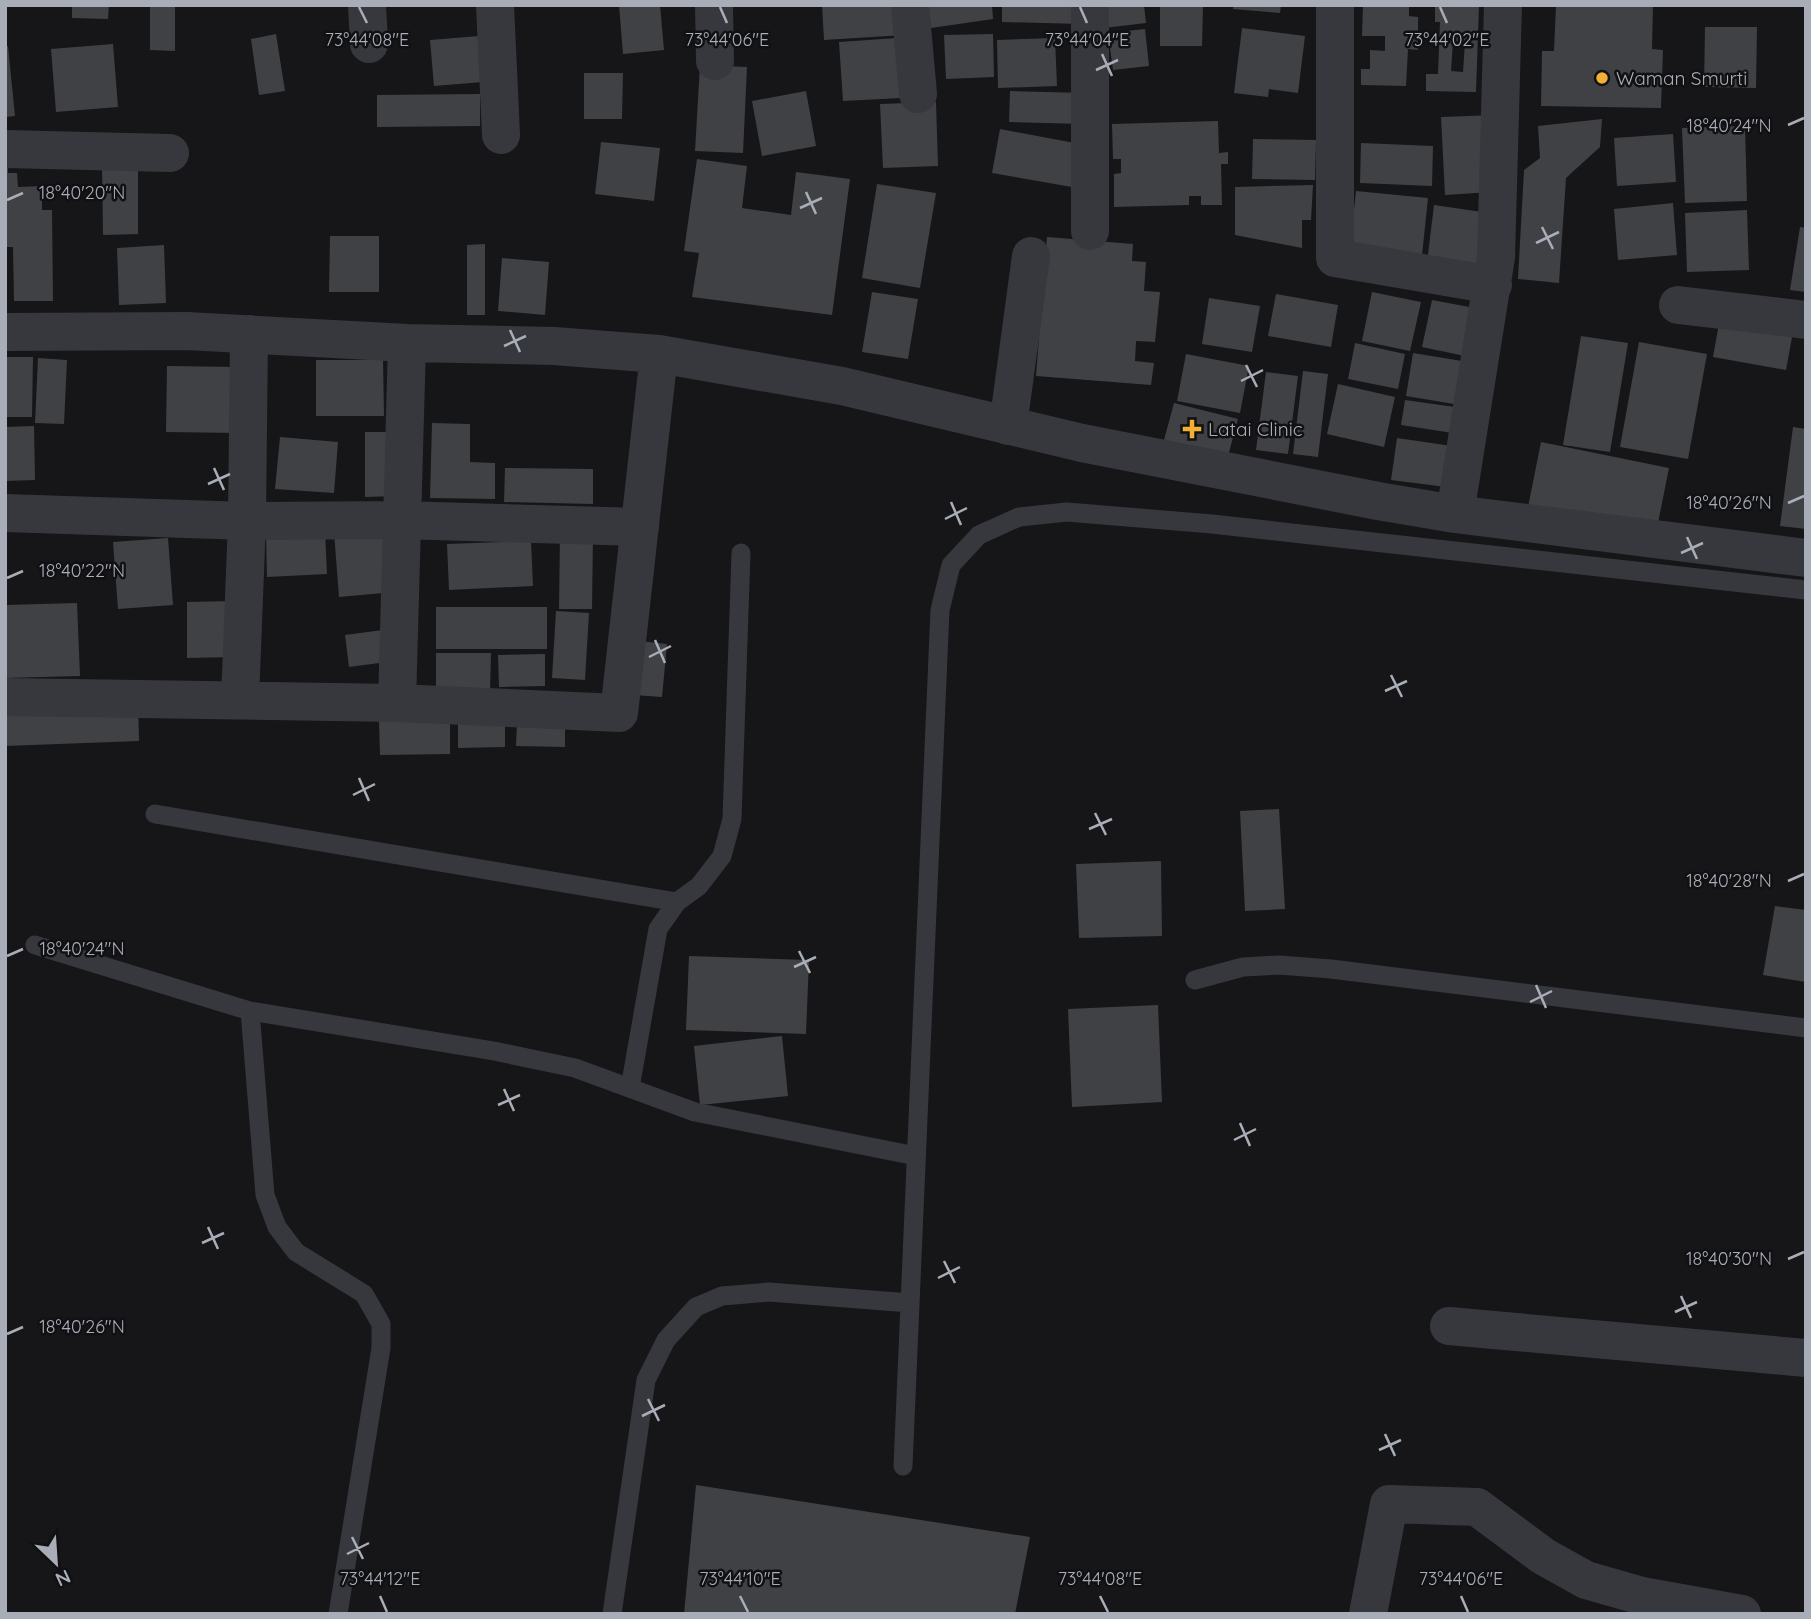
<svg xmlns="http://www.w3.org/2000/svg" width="1811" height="1619" viewBox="0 0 1811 1619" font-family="Quicksand,sans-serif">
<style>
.building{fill:#404145;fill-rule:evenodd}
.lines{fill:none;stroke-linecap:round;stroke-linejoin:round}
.service{stroke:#37383d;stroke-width:19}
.minor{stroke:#37383d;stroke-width:38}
.ticks{fill:none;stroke:#a8adb8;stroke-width:2.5}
.poi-dot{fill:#f2b134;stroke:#111113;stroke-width:2.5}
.labels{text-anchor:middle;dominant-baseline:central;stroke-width:5;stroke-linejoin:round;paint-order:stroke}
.poi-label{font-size:19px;fill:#a8adb8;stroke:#111113;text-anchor:start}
.ticks-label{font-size:18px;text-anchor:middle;fill:#a8adb8;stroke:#111113;stroke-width:5;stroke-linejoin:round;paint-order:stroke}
</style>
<rect width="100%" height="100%" fill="#161618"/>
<path class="building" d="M72,5H109L108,19L72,18Z
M150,5H175V51L150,50Z
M619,5H660L664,50L623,54Z
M822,5H902L904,35L824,40Z
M928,5H992L993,19L931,28Z
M1002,5H1081L1080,24L1002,22Z
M1101,5H1144L1146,23L1104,28Z
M1234,5H1281L1280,13L1233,9Z
M1363,5H1409V16L1418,17V50L1408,49L1406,86L1361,85V69H1370V50L1385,51V36H1362Z
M1435,5H1479L1476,92L1426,91V74H1438L1440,22H1435ZM1453,41L1465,42L1463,72L1451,71Z
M1556,5H1653L1652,49L1663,50L1661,108L1541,106L1542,51H1554Z
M1160,6H1203L1202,46H1160Z
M1705,27H1757L1756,88L1704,87Z
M1242,28L1305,36L1298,93L1269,89L1268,97L1234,93Z
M1145,29L1149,66L1113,70L1108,33Z
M276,34L285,91L259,95L251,39Z
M993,34L994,77L946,79L944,35Z
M491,35L495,81L434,86L430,40Z
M897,38L901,98L843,101L839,42Z
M1055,38L1057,86L998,88L997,40Z
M113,44L118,107L56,112L51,49Z
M5,46H8L15,116L5,117Z
M700,65L747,67L743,153L695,151Z
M584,73H623L622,119H584Z
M806,91L816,146L762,156L752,101Z
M1010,91L1085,93L1084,124L1009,122Z
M480,94V126L377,127V95Z
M936,102L938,166L883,168L880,104Z
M1495,115L1491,192L1445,195L1441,117Z
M1602,119L1600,147L1566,178L1559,283L1518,279L1524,170L1540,158L1538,126Z
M1218,121L1219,153L1228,152V164H1221L1222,205H1201V196H1189V205L1114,207V174L1121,173V159H1113L1112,124Z
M1745,126L1747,201L1685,203L1682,128Z
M1000,129L1080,144L1072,187L992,173Z
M1673,134L1676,182L1617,186L1614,138Z
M1253,139L1316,140L1315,180L1252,179Z
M601,142L660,148L654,201L595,194Z
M1361,143L1433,146L1432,186L1360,183Z
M697,159L747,166L742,208L791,215L796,172L850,179L832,315L692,297L699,253L684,251Z
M138,161V234L103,235L102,162Z
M5,163H8V173H17L18,187L42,186V210H52L53,301H14L13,247H5Z
M877,184L936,193L920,288L862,278Z
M1313,185L1311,220H1302V248L1235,235V187Z
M1356,191L1428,198L1421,265L1349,257Z
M1673,203L1677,255L1618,260L1614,209Z
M1434,205L1489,213L1484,278L1426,271Z
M1747,210L1749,270L1687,272L1685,213Z
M1800,227L1806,228V292L1790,290Z
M330,236H379V292H329Z
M1047,237L1133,244L1132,261L1146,262L1144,291L1160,292L1155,342L1136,341L1135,361L1154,363L1151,385L1036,376Z
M485,244V315H467V245Z
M164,245L166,303L119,305L117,248Z
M502,258L549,262L545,315L498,311Z
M872,292L918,299L908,359L862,352Z
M1372,292L1421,302L1410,351L1362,341Z
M1276,294L1338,305L1331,347L1268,336Z
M1209,298L1260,306L1252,352L1202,344Z
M1432,300L1475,308L1465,356L1422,347Z
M1720,318L1793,332L1786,370L1713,357Z
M1581,336L1628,343L1610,452L1563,445Z
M1639,342L1707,354L1688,459L1620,447Z
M1355,343L1405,354L1398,389L1348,379Z
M1413,353L1462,361L1454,404L1406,396Z
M1186,354L1249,366L1240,413L1177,401Z
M6,357H33L32,417H5Z
M38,358L67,360L64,424L35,423Z
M316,360H383L384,416H316Z
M167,366L238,367L237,433L166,432Z
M1303,371L1328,374L1318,457L1293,454Z
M1266,372L1298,376L1288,454L1256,450Z
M1338,384L1395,397L1384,447L1327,434Z
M1405,400L1469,409L1466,435L1401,425Z
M1174,403L1238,419L1228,456L1164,440Z
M432,423L470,424V462L495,463V499L430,498Z
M34,426L35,480L5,481V427Z
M1793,427L1806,429V529L1780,526Z
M365,432H398L397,496L365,497Z
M280,437L338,442L334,493L275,489Z
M1397,438L1452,446L1446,487L1391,480Z
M1541,442L1669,468L1656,533L1528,507Z
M505,468L593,469V504L504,502Z
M389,528L394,592L339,597L334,532Z
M325,531L327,574L267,577L266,534Z
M560,533L593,534L592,609H559Z
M168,538L173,605L118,609L113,542Z
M531,541L533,586L449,590L447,544Z
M233,601L234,657L187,658V602Z
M77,603L80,676L5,678V605Z
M436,607H547V649H436Z
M556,611L589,613L585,680L552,678Z
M383,630L387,662L349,667L345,635Z
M639,641L667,644L662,697L634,695Z
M436,653H491L490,691L436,690Z
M545,654V686L499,687L498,655Z
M138,704L139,741L5,746V709Z
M450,720V754L380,755L379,721Z
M458,723H505V747L458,748Z
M517,723L565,725V747L516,746Z
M1279,809L1285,909L1245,911L1240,811Z
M1161,861L1162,936L1079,938L1076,864Z
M1775,906L1806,910V982L1763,975Z
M689,956L809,960L806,1034L686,1030Z
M1158,1005L1162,1102L1072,1107L1068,1009Z
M782,1036L788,1096L700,1105L694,1046Z
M696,1485L1030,1537L1015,1614H684Z"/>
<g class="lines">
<path class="service" d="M155,814L677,902
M35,945L250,1011L494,1051L575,1068L695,1112L916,1156
M1195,980L1243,967L1279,965L1331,969L1806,1028
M250,1011L265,1195L277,1227L296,1252L364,1294L381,1324V1348L338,1614
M630,1088L658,929L677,902L699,886L722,856L732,819L741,553
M903,1466L940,610L951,565L979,535L1019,517L1067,512L1212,524L1806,590
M612,1614L646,1380L666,1340L696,1307L722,1296L769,1292L910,1303"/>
<path class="minor" d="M367,5L369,44
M495,5L501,135
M714,5L715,61
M910,5L918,94
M1335,5V258L1493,285
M5,149L170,153
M1090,231V5
M1678,305L1806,320
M5,332L187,331L407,343L554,346L659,354L842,386L1082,443L1378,501L1455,514L1806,558
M1008,426L1031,256
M5,513L247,521L400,520L640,527
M1455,514L1496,257L1503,5
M5,697L397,703L619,713L659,354
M240,700L247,521L249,334
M397,703L407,343
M1449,1326L1806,1358
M1368,1614L1389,1504L1477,1507L1543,1556L1586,1580L1642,1596L1742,1614"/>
</g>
<path class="ticks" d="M359,7L367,23M720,7L727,23M1080,7L1087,23M1440,7L1447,23M1102,54L1112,76M1096,70L1118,60M1788,125L1804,118M806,192L816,214M7,200L23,193M800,208L822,198M1542,227L1553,249M1536,243L1559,232M510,330L520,352M504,346L526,336M1246,365L1257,387M1241,381L1263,370M214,468L224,490M208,484L230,474M951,502L961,525M1788,503L1804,496M945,519L967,508M1687,537L1697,559M1681,553L1703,543M7,578L23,571M655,640L665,663M649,657L671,646M1391,675L1402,697M1385,691L1407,681M359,778L369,801M353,795L375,784M1095,813L1106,835M1089,829L1112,819M1788,881L1804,874M799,951L810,973M7,956L23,949M794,967L816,957M1536,985L1546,1008M1530,1002L1552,991M504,1089L514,1111M498,1105L520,1095M1240,1123L1250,1146M1234,1140L1256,1129M208,1227L218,1249M202,1243L224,1233M1788,1259L1804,1252M944,1261L955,1283M938,1278L960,1267M1681,1296L1691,1318M1675,1312L1697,1302M7,1334L23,1327M648,1399L659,1421M642,1416L665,1405M1385,1434L1395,1456M1379,1450L1401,1440M352,1537L363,1559M347,1554L369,1543M380,1596L387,1612M740,1596L748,1612M1100,1596L1108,1612M1461,1596L1468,1612"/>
<g class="poi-dot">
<circle cx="1602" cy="78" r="7"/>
<path d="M1188.5 418.5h7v7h7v7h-7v7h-7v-7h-7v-7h7z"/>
</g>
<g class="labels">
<g class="poi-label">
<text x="1616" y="78">Waman Smurti</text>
<text x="1208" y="429">Latai Clinic</text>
</g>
</g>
<g class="ticks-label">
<text x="367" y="46">73°44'08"E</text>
<text x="727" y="46">73°44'06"E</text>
<text x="1087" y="46">73°44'04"E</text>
<text x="1447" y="46">73°44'02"E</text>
<text x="1729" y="132">18°40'24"N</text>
<text x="82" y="199">18°40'20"N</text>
<text x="1729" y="509">18°40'26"N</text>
<text x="82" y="577">18°40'22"N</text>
<text x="1729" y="887">18°40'28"N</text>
<text x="82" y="955">18°40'24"N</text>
<text x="1729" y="1265">18°40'30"N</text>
<text x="82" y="1333">18°40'26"N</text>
<text x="740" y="1585">73°44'10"E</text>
<text x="380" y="1585">73°44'12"E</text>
<text x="1100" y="1585">73°44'08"E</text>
<text x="1461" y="1585">73°44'06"E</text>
</g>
<rect width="1811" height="1619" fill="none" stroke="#a8adb8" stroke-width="14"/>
<g transform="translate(56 1563) rotate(155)" stroke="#111113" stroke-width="5" paint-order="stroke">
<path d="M0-5L12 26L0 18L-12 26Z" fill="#a8adb8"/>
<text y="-10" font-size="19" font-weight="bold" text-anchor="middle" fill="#a8adb8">N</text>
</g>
</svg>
